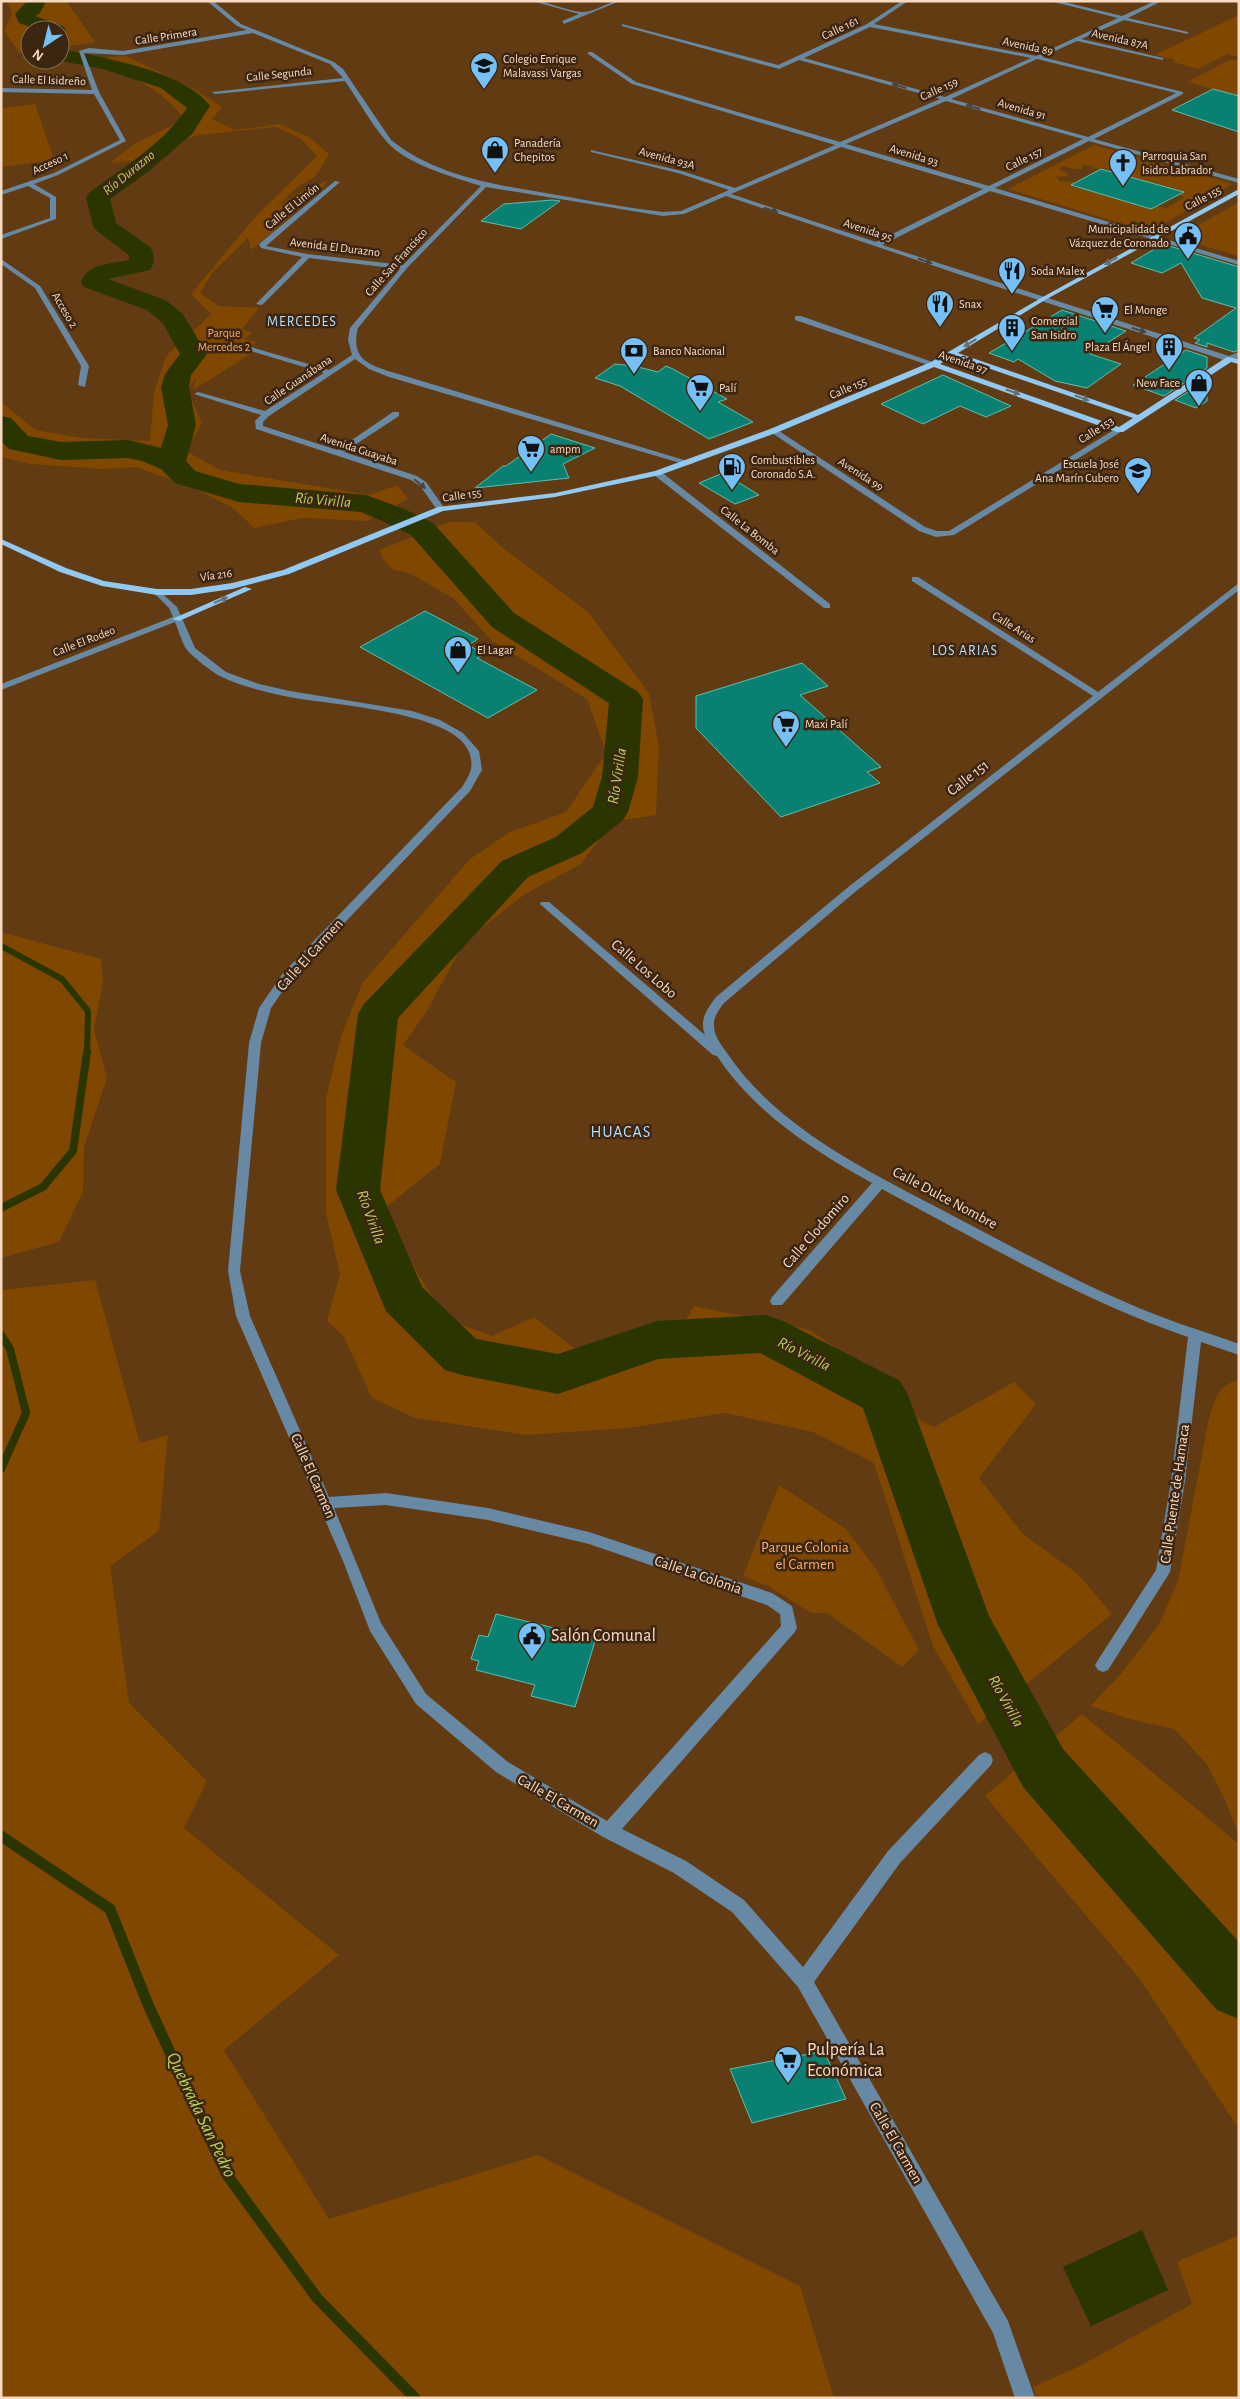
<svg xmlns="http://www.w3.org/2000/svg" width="1240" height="2399" viewBox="0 0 1240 2399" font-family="'Alegreya Sans',sans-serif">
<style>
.green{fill:#7f4700;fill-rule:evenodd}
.water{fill:#2a3500}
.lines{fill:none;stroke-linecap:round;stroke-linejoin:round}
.stream-far2{stroke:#2a3500;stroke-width:6}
.stream-far1{stroke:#2a3500;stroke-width:8}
.stream{stroke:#2a3500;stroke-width:11}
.river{fill:#2a3500;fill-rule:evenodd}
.building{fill:#088173;stroke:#5dbfaf}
.minor{fill:#6789a3;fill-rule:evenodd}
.major{fill:#90c9f3;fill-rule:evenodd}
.oneway{fill:#4a443d}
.oneway2{fill:#626f77}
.labels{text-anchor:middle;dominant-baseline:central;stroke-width:5;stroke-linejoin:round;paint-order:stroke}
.far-street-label{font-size:12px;fill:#f8dac0;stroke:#3d2611}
.far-poi-label{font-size:12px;fill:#f8dac0;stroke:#3d2611;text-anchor:start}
.far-park-label{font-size:12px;fill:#f9ad69;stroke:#3d2611}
.far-water-label{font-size:14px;font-style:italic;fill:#b5d458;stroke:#3d2611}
.far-neighbourhood-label{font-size:14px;letter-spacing:1px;fill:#b7dffe;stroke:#3d2611}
.street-label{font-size:15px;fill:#f8dac0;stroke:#3d2611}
.park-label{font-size:15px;fill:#f9ad69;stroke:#3d2611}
.water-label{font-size:16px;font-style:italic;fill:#b5d458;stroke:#3d2611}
.neighbourhood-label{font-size:16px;letter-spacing:1px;fill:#b7dffe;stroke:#3d2611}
.near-poi-label{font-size:18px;fill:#f8dac0;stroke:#3d2611;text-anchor:start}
.near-water-label{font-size:19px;font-style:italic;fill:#b5d458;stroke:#3d2611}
</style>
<rect width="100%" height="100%" fill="#623b13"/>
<path class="green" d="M7,1H66L95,42L63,47L76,63L59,60L60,30H30V54L19,52L4,31L12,14Z
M1239,15V57L1228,54L1198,69L1173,62L1175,60L1155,55Z
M126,56L196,90L222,107L212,119L235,130L279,124L309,137L329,154L316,176L296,188L275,209L294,195L329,180L318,193L251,250L248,238L212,273L200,293L219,306L259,308L242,329L253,333L244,339L258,342L242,351L251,354L193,390L196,378L187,390L202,423L186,451L220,470L369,495L397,485L408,499L367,521L302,518L254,528L233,508L192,487L136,467L103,469L30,464L1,457V402L36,430L82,438L150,441L154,393L166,356L211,314L191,294L256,216L317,156L300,138L276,127L199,135L182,140L160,158L110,163L134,144L185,119C159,88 137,78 100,65L108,57Z
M1231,59L1239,61V96L1187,82Z
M35,104L54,160L1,167V108Z
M1094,145L1233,184L1150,232L1008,189ZM1082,165L1093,166L1092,169L1103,168L1114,171L1108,174L1167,191L1172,189L1182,192L1179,195L1185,197L1166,208L1157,206L1150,209L1084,185L1079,188L1070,186L1076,182L1059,181L1056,177L1068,176L1067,173L1058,169L1064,166L1074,169H1082Z
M1239,202V256L1176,238Z
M449,522H475L503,548L588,612L649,693L659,747L656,815L612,822L581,864L525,894L465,941L425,1014L403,1045L456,1082L440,1164L386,1207L406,1254L446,1319L492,1336L534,1317L577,1350L625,1346L668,1349L694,1306L810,1330L858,1364L917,1419L934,1427L1014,1382L1036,1404L979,1478L1023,1534L1078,1574L1112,1614L978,1724L933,1646L874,1463L813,1432L725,1413L629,1428L526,1435L415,1418L372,1398L344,1337L327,1321L340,1274L326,1213V1098L341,1036L363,982L470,859L510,832L566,812L606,753L587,699L491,640L453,598L409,573L393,570L384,560L379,550Z
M1,932L101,959L103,982L94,1030L107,1078L84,1147L83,1192L59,1242L1,1258Z
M95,1280L140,1443L168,1435L159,1531L110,1566L129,1703L207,1781L184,1828L339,1955L224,2050L329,2219L538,2155L800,2286L834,2398H1V1287L3,1290Z
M1239,1380V1835L1225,1800L1206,1763L1174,1729L1129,1719L1090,1706L1120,1675L1159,1624L1178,1581L1209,1418C1215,1399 1218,1385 1239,1380Z
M779,1485L846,1529L876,1569L919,1650L902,1667L827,1613H811L770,1587L743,1576Z
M1082,1714L1239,1844V2129L1139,1978L985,1796Z
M1239,2235V2398H1037L1033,2387L1080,2366L1192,2304L1177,2262Z"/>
<path class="water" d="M1142,2230L1168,2290L1091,2326L1063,2267Z"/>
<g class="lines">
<path class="stream-far2" d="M1,946L62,979L88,1011L87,1054"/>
<path class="stream-far1" d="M1,1208L43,1187L73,1151L87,1052
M1,1335L10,1349L26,1413L1,1469"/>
<path class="stream" d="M1,1836L110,1909L149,2007L227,2175L317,2298L415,2398"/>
<path class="river" d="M27,1H46L40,13L35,16L63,26L66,30L63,34L60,35V30H38L19,23L15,14Z
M60,49C100,57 186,71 210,106L192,134L149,171L110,199L116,223L150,247C155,254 155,263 150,270L108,279L165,300L182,313L207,354L191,375L189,387L196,425L186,461L195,471L239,484L366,495L404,509L433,523L514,613L638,692L643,699L638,777L628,812L623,820L582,853L528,877L398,1018L380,1190L422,1287L476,1339L558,1354L657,1321L766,1315L783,1321L900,1381L908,1395L989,1616L1063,1749L1239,1942V2019L1217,2010L1023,1787L938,1625L863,1408L760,1353L658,1359L558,1394L462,1375L445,1370L386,1311L336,1190L358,1014L364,1004L502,861L556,837L593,807L602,777L609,703L492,627L411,535L382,521L361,512L239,502L175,483L161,469L142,461L128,458L61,460L9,449L1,441V416L11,418L28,436L61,442L128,440L161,448L168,425L161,387L165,374L180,354L163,323L147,310L84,287L81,282C88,263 111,264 129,260V255L97,231L93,226L86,197L90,192C124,167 164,143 187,108L161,88L103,69L56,60H60Z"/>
</g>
<path class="building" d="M1213,89L1239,96V132L1172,110Z
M1101,169L1184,192L1151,209L1071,185Z
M552,200L560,201L521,229L481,221L504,204Z
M1163,244L1239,267V350L1234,352L1207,343V347L1195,343L1200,340L1194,338L1236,308L1202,298L1181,263L1162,273L1131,263Z
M1062,310L1126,331L1090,354L1121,364L1087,388L1055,381L1018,359L1014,362L989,353Z
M1186,350L1207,357V368L1164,396L1133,385Z
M615,364L634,366L658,372L666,366L673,369L727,399L718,402L753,422L709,439L620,386L595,378Z
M943,375L1011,406L986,417L960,406L923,424L881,404Z
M1207,380V401L1196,408L1175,400Z
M551,434L595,448L563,464L569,478L475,488L503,466H506Z
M723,473L746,487L759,495L735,504L699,483Z
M425,611L478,639L468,645L485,654L477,658L537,690L488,718L360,647Z
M802,663L828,686L800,695L881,767L867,772L880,783L781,817L696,728V696Z
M496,1614L596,1638L575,1707L531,1696L535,1685L476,1670L479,1661L471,1659L479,1635L488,1637Z
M824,2051L846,2099L752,2123L730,2069Z"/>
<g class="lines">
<path class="minor" d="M207,1H213L241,24L334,62L343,69L391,140C439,178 499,185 557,195C592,201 627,208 663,212L681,211L729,190L678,173L591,152V150L682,171L735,188L835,145L632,84L588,54V52H592L636,82L840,142L940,99L799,60L779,69L622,26V24L778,65L867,24L902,1H908L874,24L1036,56L1118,18L1050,1H1060L1122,16L1155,1H1162L1128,18L1188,32V34L1124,20L1081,39L1163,58V60L1077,41L1042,57L1183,92V94L1094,139L1239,179V183L1089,141L995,188L1239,261V265L990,191L882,245L1229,356L1239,352V357L1227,361L967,277L726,196L684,214L663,216L486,187L407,268L358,328C350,359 369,365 395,373L694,463L687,465L389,377L369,369L355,359L269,416L263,422V426L337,450L393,412H399V416L344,452L417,476L426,482L445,509L438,511L420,486L411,480L256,429L255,421L261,415L194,394L198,392L265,411L324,373L251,351V347L329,370L352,355L348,340L350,328L400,269L309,258L262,305L256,304L302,257L261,248L259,244L335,181L340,182L266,246L307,254L403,265L481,186C453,177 406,164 387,142C371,124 359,101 345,81L215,94L212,92L343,78L330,64L253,33L123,55L84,53L99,92L126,141L58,175L34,184L56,197V219L1,239V235L50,218V198L28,186L1,195V191L54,173L120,140L94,94L1,92V88L92,90L79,51L89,48L123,51L247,30L237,26ZM870,27L1031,58L945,97L804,58ZM1037,59L1176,93L1088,137L951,99ZM946,101L1083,139L989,186L846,144ZM841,147L983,189L876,242L731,194Z
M532,1C549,1 565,11 582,12C595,13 607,1 620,1L564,24L562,21L579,14Z
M1,259L40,286L89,366L85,387L78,385L81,366L35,288L1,264Z
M795,316H801L938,364L931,366L795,320Z
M1117,428L1124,430L954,535L936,537L919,531L769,431L776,429L925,527L937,531H949Z
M654,471H660L830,604V608H824L654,475Z
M912,577H918L1098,692L1239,583V590L855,892L724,1003C719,1010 713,1017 714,1026C714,1036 722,1046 727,1053C781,1133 877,1175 959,1219C1018,1250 1077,1282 1139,1308C1172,1322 1206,1332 1239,1344V1355L1201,1342L1185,1481L1170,1572L1108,1670L1103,1672L1098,1670L1095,1665L1098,1660L1156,1570L1171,1481L1188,1337C1081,1300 981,1242 882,1189L782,1305H772L770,1301L772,1297L872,1183C813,1150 755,1113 717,1056L713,1055L540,904L541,902H549L705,1035C699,1020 707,1009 716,997L847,888L1093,696L912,581Z
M157,589L177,607L195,648L226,672L259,684L290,691L412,711L440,720L463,733L479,751L482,770L470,791L291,979L271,1008L261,1043L240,1271L250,1316L329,1497L386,1493L488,1508L589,1532L772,1593L792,1606L797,1628L794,1633L622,1829L686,1861L744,1900L803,1967L888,1851L979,1755L985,1752L991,1755L993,1760L991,1765L900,1863L814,1982L1008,2321L1035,2398H1015L993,2333L798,1987L732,1912L674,1873L603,1837L496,1772L416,1704L370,1631L343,1561L236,1316L228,1271L249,1043L259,1008L283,973L462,787C469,776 475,767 469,752C454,711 329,705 289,697C267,692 241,687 220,676C212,672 193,657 187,650C182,643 179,631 175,622L1,690V684L173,617L169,608L153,592ZM386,1505L488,1520L589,1544L767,1605L780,1614L781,1626L607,1821L508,1762L426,1694L381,1623L334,1508Z"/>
<path class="major" d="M1239,189V194L1045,300L958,353L1138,415L1227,357L1239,359V364L1231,362L1123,432H1117L934,367L776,433L660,475L555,497L443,511L289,574L232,589L191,595H157L102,586L60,572L1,544V539L66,568L104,581L157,589H191L232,583L283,570L438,507L555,493L655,471L770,429L931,362L1041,298ZM953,356L1133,418L1119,427L940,364Z
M245,587L252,589L179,621L172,619Z"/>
</g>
<defs><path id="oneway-solid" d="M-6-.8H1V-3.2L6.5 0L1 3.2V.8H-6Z" transform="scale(1.25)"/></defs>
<g class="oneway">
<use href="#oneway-solid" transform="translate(899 86) rotate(-164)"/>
<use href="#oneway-solid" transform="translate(973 107) rotate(-164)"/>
<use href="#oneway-solid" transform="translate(771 210) rotate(18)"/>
<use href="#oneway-solid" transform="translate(925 261) rotate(19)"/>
<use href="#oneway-solid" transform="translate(1139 330) rotate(18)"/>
<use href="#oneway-solid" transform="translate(420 484) rotate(39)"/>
</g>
<g class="oneway2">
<use href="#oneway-solid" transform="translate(1111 261) rotate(151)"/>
<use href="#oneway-solid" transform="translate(970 343) rotate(149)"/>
<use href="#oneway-solid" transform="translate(1013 392) rotate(19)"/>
<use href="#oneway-solid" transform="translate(1082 398) rotate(19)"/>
<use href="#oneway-solid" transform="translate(221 600) rotate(-23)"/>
</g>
<defs>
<symbol id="school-pin" viewBox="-11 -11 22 30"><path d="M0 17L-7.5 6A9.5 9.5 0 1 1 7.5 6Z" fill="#75c0f6" stroke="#3d2611"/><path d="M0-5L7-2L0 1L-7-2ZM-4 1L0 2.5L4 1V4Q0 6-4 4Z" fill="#111"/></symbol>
<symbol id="shop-pin" viewBox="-11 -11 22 30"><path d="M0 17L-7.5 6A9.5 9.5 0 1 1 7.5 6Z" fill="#75c0f6" stroke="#3d2611"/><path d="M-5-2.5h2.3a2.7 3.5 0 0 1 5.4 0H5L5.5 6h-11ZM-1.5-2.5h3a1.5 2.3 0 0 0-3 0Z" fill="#111"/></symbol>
<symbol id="church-pin" viewBox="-11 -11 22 30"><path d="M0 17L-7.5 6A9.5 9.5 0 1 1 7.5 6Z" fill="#75c0f6" stroke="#3d2611"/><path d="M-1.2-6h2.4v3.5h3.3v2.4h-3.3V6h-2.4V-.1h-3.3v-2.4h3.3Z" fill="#111"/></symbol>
<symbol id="civic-pin" viewBox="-11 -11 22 30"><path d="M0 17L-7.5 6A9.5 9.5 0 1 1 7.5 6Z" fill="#75c0f6" stroke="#3d2611"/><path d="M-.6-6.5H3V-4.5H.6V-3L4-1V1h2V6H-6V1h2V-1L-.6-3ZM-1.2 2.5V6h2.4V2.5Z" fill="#111"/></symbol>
<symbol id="restaurant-pin" viewBox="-11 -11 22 30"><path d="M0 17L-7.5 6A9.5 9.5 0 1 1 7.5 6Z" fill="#75c0f6" stroke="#3d2611"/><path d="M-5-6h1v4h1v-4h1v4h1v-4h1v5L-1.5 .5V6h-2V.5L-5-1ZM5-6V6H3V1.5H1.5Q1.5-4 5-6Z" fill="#111"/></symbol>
<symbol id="supermarket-pin" viewBox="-11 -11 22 30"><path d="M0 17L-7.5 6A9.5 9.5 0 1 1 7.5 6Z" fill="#75c0f6" stroke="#3d2611"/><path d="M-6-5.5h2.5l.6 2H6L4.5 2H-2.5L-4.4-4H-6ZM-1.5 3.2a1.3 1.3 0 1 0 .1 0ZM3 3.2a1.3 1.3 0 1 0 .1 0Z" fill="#111"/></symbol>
<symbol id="building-pin" viewBox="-11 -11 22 30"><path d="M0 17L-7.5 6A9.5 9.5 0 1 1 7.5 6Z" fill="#75c0f6" stroke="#3d2611"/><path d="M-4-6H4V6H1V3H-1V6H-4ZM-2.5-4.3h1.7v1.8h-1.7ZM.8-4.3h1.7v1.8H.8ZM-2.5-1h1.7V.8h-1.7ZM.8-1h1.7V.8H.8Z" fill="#111"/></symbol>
<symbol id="bank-pin" viewBox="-11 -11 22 30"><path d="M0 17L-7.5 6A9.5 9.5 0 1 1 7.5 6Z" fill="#75c0f6" stroke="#3d2611"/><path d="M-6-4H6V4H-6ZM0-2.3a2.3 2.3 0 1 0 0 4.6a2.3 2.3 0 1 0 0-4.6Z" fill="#111"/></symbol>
<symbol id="fuel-pin" viewBox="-11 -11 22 30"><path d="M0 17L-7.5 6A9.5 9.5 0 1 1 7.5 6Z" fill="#75c0f6" stroke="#3d2611"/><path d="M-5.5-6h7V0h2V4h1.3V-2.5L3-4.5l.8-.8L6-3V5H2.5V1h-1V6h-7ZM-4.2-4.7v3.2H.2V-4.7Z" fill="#111"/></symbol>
</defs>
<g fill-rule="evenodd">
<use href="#school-pin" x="468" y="50" width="32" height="43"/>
<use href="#shop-pin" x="479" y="134" width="32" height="43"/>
<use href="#church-pin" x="1107" y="147" width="32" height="43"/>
<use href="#civic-pin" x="1172" y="220" width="32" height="43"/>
<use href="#restaurant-pin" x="996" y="255" width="32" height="43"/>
<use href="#restaurant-pin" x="924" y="288" width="32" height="43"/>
<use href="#supermarket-pin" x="1089" y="294" width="32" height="43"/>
<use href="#building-pin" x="996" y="312" width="32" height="43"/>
<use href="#building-pin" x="1153" y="331" width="32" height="43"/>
<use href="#bank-pin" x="618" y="335" width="32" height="43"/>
<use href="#shop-pin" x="1183" y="367" width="32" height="43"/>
<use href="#supermarket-pin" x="684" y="372" width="32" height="43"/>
<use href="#supermarket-pin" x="515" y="433" width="32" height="43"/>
<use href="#fuel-pin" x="716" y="451" width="32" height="43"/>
<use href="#school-pin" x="1122" y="455" width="32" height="43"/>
<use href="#shop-pin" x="442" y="634" width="32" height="43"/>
<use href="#supermarket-pin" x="770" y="708" width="32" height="43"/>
<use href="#civic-pin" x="516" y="1620" width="32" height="43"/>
<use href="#supermarket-pin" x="772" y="2044" width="32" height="43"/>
</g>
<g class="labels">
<g class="far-street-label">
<text transform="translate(840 28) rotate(-25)">Calle 161</text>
<text transform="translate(166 36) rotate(-9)">Calle Primera</text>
<text transform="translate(1120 39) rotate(13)">Avenida 87A</text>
<text transform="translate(1028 46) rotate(12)">Avenida 89</text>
<text transform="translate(279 74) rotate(-6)">Calle Segunda</text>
<text transform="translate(49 80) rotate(2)">Calle El Isidreño</text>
<text transform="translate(939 89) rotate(-24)">Calle 159</text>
<text transform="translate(1022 109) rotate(16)">Avenida 91</text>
<text transform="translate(914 155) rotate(17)">Avenida 93</text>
<text transform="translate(667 158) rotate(15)">Avenida 93A</text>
<text transform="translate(1024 159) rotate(-26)">Calle 157</text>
<text transform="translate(50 163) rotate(-25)">Acceso 1</text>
<text transform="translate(1203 198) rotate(-28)">Calle 155</text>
<text transform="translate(292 206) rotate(-39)">Calle El Limón</text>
<text transform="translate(868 230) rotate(18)">Avenida 95</text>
<text transform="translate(335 247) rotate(7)">Avenida El Durazno</text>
<text transform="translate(396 262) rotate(-48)">Calle San Francisco</text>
<text transform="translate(65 310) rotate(59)">Acceso 2</text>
<text transform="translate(963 362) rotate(19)">Avenida 97</text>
<text transform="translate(298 380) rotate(-34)">Calle Guanábana</text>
<text transform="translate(848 388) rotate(-23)">Calle 155</text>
<text transform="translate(1096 430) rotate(-32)">Calle 153</text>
<text transform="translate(359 449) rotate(18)">Avenida Guayaba</text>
<text transform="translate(861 474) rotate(33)">Avenida 99</text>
<text transform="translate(462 495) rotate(-8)">Calle 155</text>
<text transform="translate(750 530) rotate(38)">Calle La Bomba</text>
<text transform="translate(216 575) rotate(-8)">Vía 216</text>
<text transform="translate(1014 627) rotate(32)">Calle Arias</text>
<text transform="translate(84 641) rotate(-21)">Calle El Rodeo</text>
</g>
<g class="far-poi-label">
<text x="503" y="59">Colegio Enrique<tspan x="503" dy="14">Malavassi Vargas</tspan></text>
<text x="514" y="143">Panadería<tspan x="514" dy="14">Chepitos</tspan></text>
<text x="1142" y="156">Parroquia San<tspan x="1142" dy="14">Isidro Labrador</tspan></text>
<text x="1169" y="229" text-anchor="end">Municipalidad de<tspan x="1169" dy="14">Vázquez de Coronado</tspan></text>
<text x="1031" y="271">Soda Malex</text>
<text x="959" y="304">Snax</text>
<text x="1124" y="310">El Monge</text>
<text x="1031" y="321">Comercial<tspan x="1031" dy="14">San Isidro</tspan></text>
<text x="1150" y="347" text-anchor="end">Plaza El Ángel</text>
<text x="653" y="351">Banco Nacional</text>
<text x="1180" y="383" text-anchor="end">New Face</text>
<text x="719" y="388">Palí</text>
<text x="550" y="449">ampm</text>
<text x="751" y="460">Combustibles<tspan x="751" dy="14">Coronado S.A.</tspan></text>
<text x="1119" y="464" text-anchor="end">Escuela José<tspan x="1119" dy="14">Ana Marín Cubero</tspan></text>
<text x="477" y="650">El Lagar</text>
<text x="805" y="724">Maxi Palí</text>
</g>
<g class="far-park-label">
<text x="224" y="333">Parque<tspan x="224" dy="14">Mercedes 2</tspan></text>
</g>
<g class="far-water-label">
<text transform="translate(129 173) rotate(-39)">Río Durazno</text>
</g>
<g class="far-neighbourhood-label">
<text x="302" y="322">MERCEDES</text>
<text x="965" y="651">LOS ARIAS</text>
</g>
<g class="street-label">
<text transform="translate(968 778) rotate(-38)">Calle 151</text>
<text transform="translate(310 955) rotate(-48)">Calle El Carmen</text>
<text transform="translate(644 969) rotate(41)">Calle Los Lobo</text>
<text transform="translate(945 1198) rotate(28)">Calle Dulce Nombre</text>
<text transform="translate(816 1231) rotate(-49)">Calle Clodomiro</text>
<text transform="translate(313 1476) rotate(66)">Calle El Carmen</text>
<text transform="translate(1175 1494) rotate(-82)">Calle Puente de Hamaca</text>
<text transform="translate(698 1575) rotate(19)">Calle La Colonia</text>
<text transform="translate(558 1801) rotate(30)">Calle El Carmen</text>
<text transform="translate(896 2143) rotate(60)">Calle El Carmen</text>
</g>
<g class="park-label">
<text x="805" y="1547">Parque Colonia<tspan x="805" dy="17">el Carmen</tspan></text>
</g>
<g class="water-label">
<text transform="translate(323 500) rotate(5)">Río Virilla</text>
<text transform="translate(617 776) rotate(-81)">Río Virilla</text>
<text transform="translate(371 1217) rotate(70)">Río Virilla</text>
<text transform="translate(804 1354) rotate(27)">Río Virilla</text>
<text transform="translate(1006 1701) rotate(61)">Río Virilla</text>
</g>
<g class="neighbourhood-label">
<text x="621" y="1132">HUACAS</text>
</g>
<g class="near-poi-label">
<text x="551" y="1636">Salón Comunal</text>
<text x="807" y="2050">Pulpería La<tspan x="807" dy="21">Económica</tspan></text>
</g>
<g class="near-water-label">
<text transform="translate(201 2115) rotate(64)">Quebrada San Pedro</text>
</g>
</g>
<rect width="1240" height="2399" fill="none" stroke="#f8dac0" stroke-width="5"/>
<g transform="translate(45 45) rotate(215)"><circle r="24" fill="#3d2611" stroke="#886e57"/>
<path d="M0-4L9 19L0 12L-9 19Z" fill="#75c0f6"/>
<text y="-8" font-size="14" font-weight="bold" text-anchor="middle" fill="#f8dac0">N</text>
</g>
</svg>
